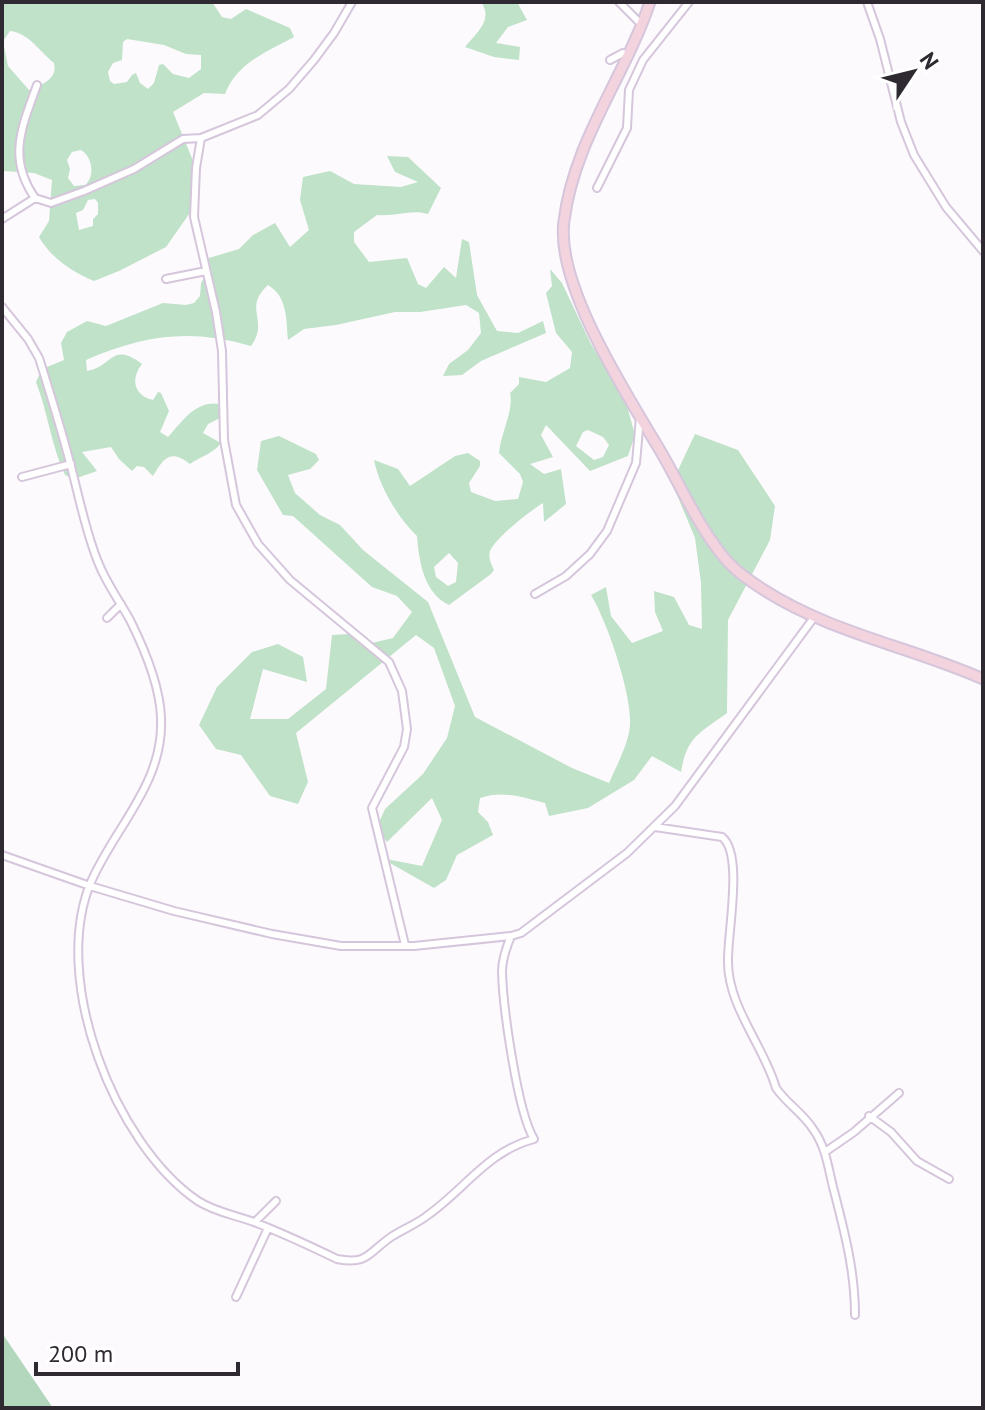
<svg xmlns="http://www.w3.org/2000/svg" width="985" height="1410" viewBox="0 0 985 1410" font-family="'PT Sans',sans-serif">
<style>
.green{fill:#bfe2c8;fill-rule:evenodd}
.forest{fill:#b3d7bd}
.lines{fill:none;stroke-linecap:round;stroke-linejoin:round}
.street-casing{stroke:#d5c6db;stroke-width:10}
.secondary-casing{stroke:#d5c6db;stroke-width:13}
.street{stroke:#fff;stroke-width:6}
.secondary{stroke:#f3d4de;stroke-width:9}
</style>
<rect width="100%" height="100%" fill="#fdfafe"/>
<path class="green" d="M2,2H212L222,17L231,19L246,9L290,28L294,37C266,52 237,63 225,94L204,93L173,112L196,168L194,207L166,247L119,271L94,281C72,272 51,258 39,237L49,221L52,180L34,173L2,171ZM10,31C29,33 39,51 54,63C58,79 42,85 29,90L8,66L3,41ZM127,39L164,45L186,54L201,55V69L189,78L173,74L163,64L159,65L154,83L148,89L140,83L136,73L132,75L127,82L114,84L110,81L108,72L113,63L122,60L123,42ZM81,150C93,157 95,177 85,185L74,186L68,178L70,169L67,160L72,152ZM95,199L98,203V214L93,219V226L79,230L76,213L83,210L88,200Z
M481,2H517L527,20L508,27L496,43L520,47L519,60L494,57L465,47C476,33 494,20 481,2Z
M387,156L408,157L441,188L428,214C411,209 396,217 377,215L354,232V242L369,262L407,258L418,284L426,288L444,267L456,278L462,239L469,242L477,295L497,331L518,333L543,321L546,333L481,361L462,375L443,376L449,364L468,350L481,333L479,313L466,305L420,312H395L336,325L304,329L288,340C286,320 288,297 268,285C242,309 270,320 251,346C190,328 143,335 86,360L87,371C113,367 111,341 142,364C130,379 134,396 153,400L158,392L161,393L169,411L160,432L168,437C186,417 199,396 228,406V414L208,424L203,433L221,443C213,454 201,456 190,464C171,449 164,457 153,476L144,467L137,466L132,471L119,459L111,447L82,452L97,471L74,479L65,475C51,445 48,413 36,382L42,369L64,360L61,343L67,332L87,321L106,326L163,303L186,305L194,303L200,296L201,283L206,275L202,260L239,249L253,235L275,223L290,247L309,230L300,200L303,177L330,171L354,184L401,187L418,182L395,172Z
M550,269L562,283L591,344L624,395L635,435L628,456L590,471L546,425L541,435L553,457L530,464L544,474L561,469L566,504L544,522L543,503C529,512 496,537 490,551C488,558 491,564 494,570L491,574L449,605C424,593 419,562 417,536C398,518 379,486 374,460L398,469L410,486L455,456L468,453L480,461V466L469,483L471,492L495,501L518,499L523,482L520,474L499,453C501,433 514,410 510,393L519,384V377L546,382L570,368L572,352L556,333L546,293L552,286ZM588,430L603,437L609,445L603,457L594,460L576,446L583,432ZM449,553L458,563L456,582L448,586L436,577L434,567Z
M695,434L738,450L775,506L770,540L728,620L727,713C700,733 687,736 681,772L652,756L634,780L588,808L549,816L545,803C522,797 503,790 480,798L478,812L488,822L493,835L457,855L446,880L434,888L381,858L422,866L442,820L432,798L387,842L376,829L385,809L423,774L447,738L455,706L434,648L416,635L296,733L308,782L298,804L270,796L241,755L216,749L199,725L217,687L252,652L278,644L303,657L307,682L263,669L250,719H288L326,689L332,635L348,634L363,645L393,638L412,612L397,596L372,587L293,516L283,515L257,470L261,441L279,436L316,454L319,460L310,469L288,475L295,493L320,515L340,525L363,550L428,602L475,717L572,768L609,783C616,767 629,743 630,725C632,694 607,621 591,595L606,587L611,616L632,643L663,631L655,612L654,591L674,597L689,625L702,629L701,583L695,538L672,483Z"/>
<path class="forest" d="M2,1333L53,1408H2Z"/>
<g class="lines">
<defs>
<path id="street" d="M619,2L642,25
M867,2L880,39L901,122L914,155L946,207L983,251
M610,60L623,53L627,56
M37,85C22,127 7,158 35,198L51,203L84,191L134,169L183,139L201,138L258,115L289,89L314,60L334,33L352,2
M201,138L196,168L194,217L216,312L222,351L224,440L236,505L258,544L290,580L389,662L402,691L407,729L404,747L372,808L405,945
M597,188L627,128L629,90L643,60L689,2
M2,219L35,198
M166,279L206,271
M2,307L28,339L39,358C50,393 61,428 70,463C79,496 85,530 98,562C106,583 119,600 130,620C144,648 160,686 161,718C164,783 115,827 91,882C50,978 114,1144 198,1201C215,1212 235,1215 254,1222C282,1233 310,1246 337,1259C368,1265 368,1253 391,1237C403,1229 417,1224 428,1215C465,1189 488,1151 534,1139C517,1111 503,1006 502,972C502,959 506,948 511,936
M22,477L71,464
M535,594L566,576L590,554L607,531L636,463L640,417
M107,618L121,604
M655,827L722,837C744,854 727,935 728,962C728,1007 764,1046 776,1088C787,1104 803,1113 813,1129C826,1147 828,1167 833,1187C844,1230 855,1270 855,1315
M2,855L90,886L174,911L272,934L341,946H414L511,936L521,933L627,853L675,806L815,616
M869,1116L891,1132L917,1161L949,1179
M825,1152L854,1132L899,1093
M255,1222L276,1201
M236,1297L268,1228"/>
<path id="secondary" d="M650,2C625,77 574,140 564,221C555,285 628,396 661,452C680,485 696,521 719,551C731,568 747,579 764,590C831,633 911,647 983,679"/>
</defs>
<use href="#street" class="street-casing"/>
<use href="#secondary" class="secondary-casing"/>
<use href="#street" class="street"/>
<use href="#secondary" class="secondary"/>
</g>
<rect width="985" height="1410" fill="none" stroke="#2f2931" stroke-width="8"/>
<g transform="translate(913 72) rotate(55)" stroke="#ffffff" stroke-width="6" paint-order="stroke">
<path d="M0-6L14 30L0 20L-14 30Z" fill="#2f2931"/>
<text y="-12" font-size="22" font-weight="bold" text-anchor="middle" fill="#2f2931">N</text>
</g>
<path d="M36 1362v12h202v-12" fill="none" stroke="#2f2931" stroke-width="4"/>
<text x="48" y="1362" font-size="24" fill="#2f2931" stroke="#ffffff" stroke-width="6" paint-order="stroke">200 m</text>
</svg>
